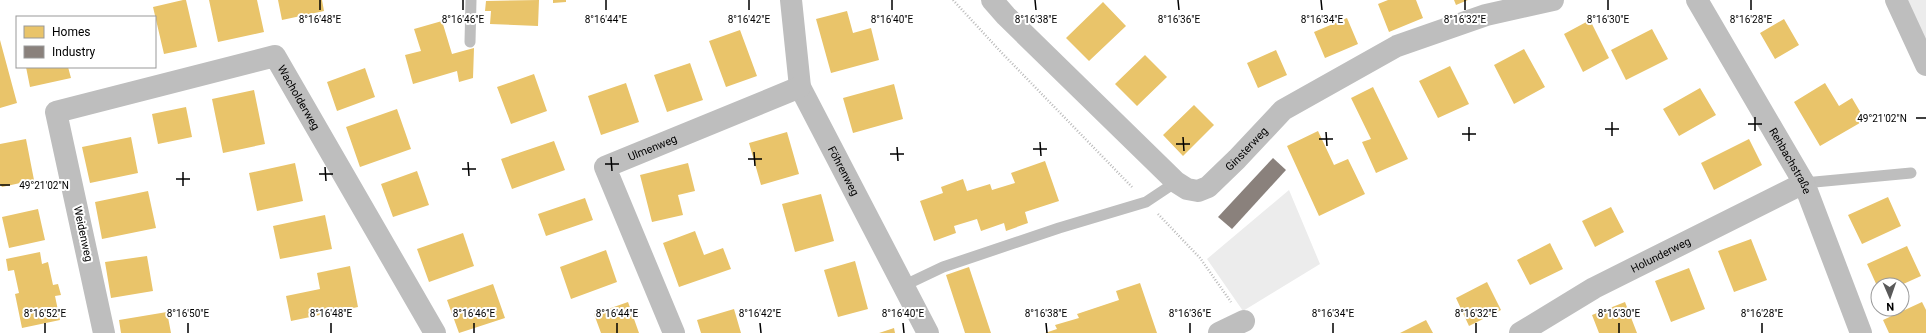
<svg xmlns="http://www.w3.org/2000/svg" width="1926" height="333" viewBox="0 0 1926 333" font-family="Roboto,sans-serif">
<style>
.green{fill:#ececec}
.homes{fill:#e9c46a}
.industry{fill:#8a817c}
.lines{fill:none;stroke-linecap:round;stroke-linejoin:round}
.path{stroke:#b9b9b9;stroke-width:2.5;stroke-dasharray:1 2;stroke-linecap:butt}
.service{stroke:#bebebe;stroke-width:11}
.minor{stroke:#bebebe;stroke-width:22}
.ticks{fill:none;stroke:#000;stroke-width:1.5}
.labels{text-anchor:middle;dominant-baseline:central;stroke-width:4;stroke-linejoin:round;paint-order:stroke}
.street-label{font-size:11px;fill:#000;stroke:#fff}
.ticks-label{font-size:10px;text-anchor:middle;fill:#000;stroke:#fff;stroke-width:4;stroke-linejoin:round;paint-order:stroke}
</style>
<rect width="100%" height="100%" fill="#fff"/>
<path class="green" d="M1907,0H1926V41Z
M1289,190L1320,264L1243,311L1207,259Z"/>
<path class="homes" d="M183,0H186L197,47L164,54L153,7Z
M209,0H257L264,32L218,42Z
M278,0H322L324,11L282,20Z
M539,0L538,26L490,24L491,11H485L486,1Z
M553,0H566V2L553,3Z
M1388,0H1416L1423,18L1389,32L1378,4Z
M1454,0H1468L1456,5Z
M1103,2L1126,26L1089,61L1066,38Z
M847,11L853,33L871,28L879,60L831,73L816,19Z
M1347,18L1358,44L1325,58L1314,32Z
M1784,19L1799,45L1775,59L1760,33Z
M1590,20L1609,58L1583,72L1564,34Z
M442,21L452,54L474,48L473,78L459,82L457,71L413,84L405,55L421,51L414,29Z
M1652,29L1668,59L1626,80L1611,50Z
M740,30L757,76L726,87L709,41Z
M0,40L17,103L0,108Z
M1524,49L1545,87L1514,104L1494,65Z
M1276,50L1287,75L1258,88L1247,63Z
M1145,55L1167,77L1137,106L1115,84Z
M690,63L703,100L667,112L654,75Z
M1450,66L1469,104L1438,118L1419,81Z
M26,67H68L71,78L30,87Z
M365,68L375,97L337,111L327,82Z
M534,74L547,111L511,124L497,87Z
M626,83L639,122L601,135L588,96Z
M1825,83L1839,106L1852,98L1865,120L1820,146L1794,102Z
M894,84L903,119L853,133L843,98Z
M1373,87L1408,159L1376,173L1362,142L1371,139L1351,98Z
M1700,88L1716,115L1679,136L1663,109Z
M254,90L265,144L223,153L212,99Z
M1194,105L1214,125L1183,156L1163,135Z
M186,107L192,137L158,144L152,114Z
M397,109L411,149L360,167L346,127Z
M1318,131L1334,165L1348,159L1365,194L1319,216L1287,146Z
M787,132L799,174L761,185L749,143Z
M131,137L138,173L90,183L82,147Z
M26,139L34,180L2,187L0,184V144Z
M1749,139L1762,165L1714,190L1701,163Z
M554,141L565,170L512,189L501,159Z
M1045,161L1059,201L1025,212L1028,223L1006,231L1004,223L981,231L977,219L954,226L956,233L934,241L920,201L943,193L941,187L963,179L967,191L990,184L992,190L1015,183L1011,173Z
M295,163L303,201L257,211L249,173Z
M688,163L695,191L678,195L683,215L652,222L640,175Z
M417,171L429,205L393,217L381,184Z
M148,191L156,228L102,239L95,202Z
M821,194L834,241L795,252L782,204Z
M1888,197L1901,226L1862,244L1848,215Z
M585,198L593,220L546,236L538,214Z
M1611,207L1624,232L1595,247L1582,221Z
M38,209L45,240L9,248L2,217Z
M325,215L332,249L280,259L273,226Z
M695,231L704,255L723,248L731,269L679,287L663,243Z
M463,233L474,266L429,282L417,249Z
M1751,239L1767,280L1734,292L1718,251Z
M1550,243L1563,269L1530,285L1517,260Z
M1907,246L1921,276L1901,285H1878V288L1867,264Z
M606,250L617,282L571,299L560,267Z
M40,252L42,264L48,262L53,285L58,284L61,295L55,296L60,320L22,328L15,294L19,293L14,270L8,271L6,259Z
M147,256L153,291L111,298L105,262Z
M855,261L868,309L838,317L824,270Z
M350,266L358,307L291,321L286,296L320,289L317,273Z
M969,267L991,333H965L946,275Z
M1689,268L1705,309L1671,322L1655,281Z
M1487,282L1501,310L1469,326L1456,298Z
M1140,283L1157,333H1045L1057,329L1055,325L1079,318L1077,314L1119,300L1116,291Z
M493,284L505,318L459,333L447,300Z
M628,302L639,333H601L594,314Z
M1625,302L1637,333H1599L1592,315Z
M1922,302L1926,310V333H1889L1883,320Z
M734,309L741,333H701L697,320Z
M167,312L171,333H121L119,320Z
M1426,320L1433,333H1400Z
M894,328L895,333H879Z"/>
<path class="industry" d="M1273,158L1286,170L1232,229L1218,217Z"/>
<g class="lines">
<path class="path" d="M953,0L1001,52L1132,187
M1158,214L1200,258L1231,302"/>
<path class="service" d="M470,42L471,0
M1804,183L1911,173
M903,286L943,267L1059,228L1146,202L1176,182"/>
<g class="minor">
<path id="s1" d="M791,0L800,87L928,333"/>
<path id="s2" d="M992,0L1006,16L1176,182L1187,189L1198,191L1208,187L1237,159L1283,110L1397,46L1486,15L1553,0"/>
<path id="s3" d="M1697,0L1804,183L1861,333"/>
<path d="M1896,0L1926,65"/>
<path id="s4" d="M104,333L56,112L275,56L435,333"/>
<path id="s5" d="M674,333L605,167L800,87"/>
<path d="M1219,333L1244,321"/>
<path id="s6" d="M1520,333L1594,288L1804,183"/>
</g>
</g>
<path class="ticks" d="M320,0V10M463,0V10M606,0V10M749,0V10M892,0V10M1035,0L1036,10M1178,0L1179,10M1321,0L1322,10M1465,0V10M1608,0V10M1751,0V10M1755,117V131M1916,118H1926M1612,122V136M1748,124H1762M1469,127V141M1605,129H1619M1326,132L1327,146M1462,134H1476M1183,137L1184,151M1319,139H1333M1040,142L1041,156M1176,144H1190M897,147L898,161M1033,149H1047M754,152L755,166M890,154H904M611,157L612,171M748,159H762M468,162L469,176M605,164H619M325,167L326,181M462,169H476M183,172V186M319,174H333M176,179H190M0,185H10M45,323V333M188,323V333M331,323V333M474,323V333M617,323V333M760,323L761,333M903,323L904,333M1046,323L1047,333M1190,323V333M1333,323V333M1476,323V333M1619,323V333M1762,323V333"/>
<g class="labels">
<g class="street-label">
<text stroke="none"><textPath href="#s4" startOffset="500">Wacholderweg</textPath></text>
<text stroke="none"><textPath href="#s5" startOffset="231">Ulmenweg</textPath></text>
<text stroke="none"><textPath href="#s2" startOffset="348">Ginsterweg</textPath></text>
<text stroke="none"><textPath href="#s3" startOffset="186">Rehbachstraße</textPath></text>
<text stroke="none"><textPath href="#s1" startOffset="182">Föhrenweg</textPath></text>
<text transform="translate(83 234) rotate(78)">Weidenweg</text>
<text stroke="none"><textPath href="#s6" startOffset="161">Holunderweg</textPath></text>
</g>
</g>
<g class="ticks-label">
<text x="320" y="23">8°16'48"E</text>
<text x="463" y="23">8°16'46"E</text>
<text x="606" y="23">8°16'44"E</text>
<text x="749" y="23">8°16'42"E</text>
<text x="892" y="23">8°16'40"E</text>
<text x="1036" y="23">8°16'38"E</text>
<text x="1179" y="23">8°16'36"E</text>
<text x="1322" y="23">8°16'34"E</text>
<text x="1465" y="23">8°16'32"E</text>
<text x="1608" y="23">8°16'30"E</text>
<text x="1751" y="23">8°16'28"E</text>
<text x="1882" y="122">49°21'02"N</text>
<text x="44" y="189">49°21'02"N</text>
<text x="45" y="317">8°16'52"E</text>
<text x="188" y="317">8°16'50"E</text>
<text x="331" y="317">8°16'48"E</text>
<text x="474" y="317">8°16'46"E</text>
<text x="617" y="317">8°16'44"E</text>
<text x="760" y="317">8°16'42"E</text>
<text x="903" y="317">8°16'40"E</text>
<text x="1046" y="317">8°16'38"E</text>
<text x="1190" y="317">8°16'36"E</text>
<text x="1333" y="317">8°16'34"E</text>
<text x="1476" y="317">8°16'32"E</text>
<text x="1619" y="317">8°16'30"E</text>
<text x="1762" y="317">8°16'28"E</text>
</g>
<rect x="16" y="16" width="140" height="52" fill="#ffffff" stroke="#999999"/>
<rect x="24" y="26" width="20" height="12" fill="#e9c46a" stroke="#999999"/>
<text x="52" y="36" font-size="12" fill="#000000">Homes</text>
<rect x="24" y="46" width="20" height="12" fill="#8a817c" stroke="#999999"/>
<text x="52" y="56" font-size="12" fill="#000000">Industry</text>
<g transform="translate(1890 297) rotate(178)"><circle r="19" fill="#ffffff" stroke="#999999"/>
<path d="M0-3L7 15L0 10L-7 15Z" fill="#595959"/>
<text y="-6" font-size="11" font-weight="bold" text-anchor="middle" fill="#000000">N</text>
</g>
</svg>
